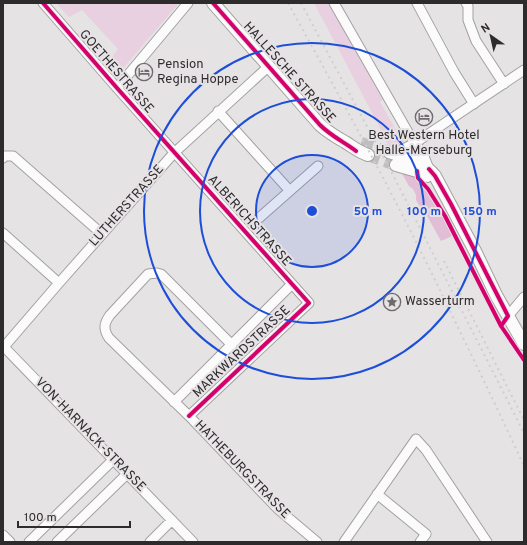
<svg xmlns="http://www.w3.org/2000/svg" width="527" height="545" viewBox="0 0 527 545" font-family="Overpass,sans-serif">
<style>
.green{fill:#e8d0e0}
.forest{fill:#e1bdd6}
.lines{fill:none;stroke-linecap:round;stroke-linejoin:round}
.minor-tunnel{stroke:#c0bebf;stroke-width:9;stroke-dasharray:9 4.5;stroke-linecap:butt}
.secondary-tunnel{stroke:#c0bebf;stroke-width:12;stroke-dasharray:12 6;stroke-linecap:butt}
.minor-casing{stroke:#a3a1a2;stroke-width:11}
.secondary-casing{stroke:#a3a1a2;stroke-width:14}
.minor{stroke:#fbfbfb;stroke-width:9}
.secondary{stroke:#fbfbfb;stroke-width:12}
.rail{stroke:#cfcecf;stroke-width:2;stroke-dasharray:2 4;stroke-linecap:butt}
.cycleway-casing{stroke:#e6e2e5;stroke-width:6}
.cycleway{stroke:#d6006c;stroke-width:4}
.ring{fill:none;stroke:#1d4ed8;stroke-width:2}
.labels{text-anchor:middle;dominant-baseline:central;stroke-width:4;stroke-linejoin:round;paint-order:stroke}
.poi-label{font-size:13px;fill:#2d2b2c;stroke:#e6e2e5;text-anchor:start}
.street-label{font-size:13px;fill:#2d2b2c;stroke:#e6e2e5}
.centre{fill:#1d4ed8;stroke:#e6e2e5;stroke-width:2}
.ring-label{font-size:12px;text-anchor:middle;font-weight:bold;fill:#1d4ed8;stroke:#e6e2e5;stroke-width:4;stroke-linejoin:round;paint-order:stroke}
</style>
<rect width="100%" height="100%" fill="#e5e3e4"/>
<path class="green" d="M56,3H179L119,73L109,61L118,49L82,10L69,17Z
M314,3H330L384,99L380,102L399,135L404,133L406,137H404V141C400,145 395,147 389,148L377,122Z"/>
<path class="forest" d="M400,170C404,171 409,172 412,174C427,183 446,220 452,236L441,241L426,214L422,210L416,200V195L413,189L409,186Z"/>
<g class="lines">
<path class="minor-tunnel" d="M250,226L259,218"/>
<path class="secondary-tunnel" d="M361,143L389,152
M368,155L396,165"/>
<defs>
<path id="minor" d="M43,3L117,88L309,303L189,416
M334,3L409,134L423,154L429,169
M417,3L454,72L474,104
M466,3L468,6V20L476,41L504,84
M117,88L188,3
M218,111L290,191
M396,154L399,151L415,143L524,70
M3,158L4,156H13L102,234
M259,218L318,166
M3,233L59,283
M508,316L524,297
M232,345L161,274L157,273L148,274L110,315C104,323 103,329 109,338L189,416L278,509L317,542
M3,346L193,542
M3,348L59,283L174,153L269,66
M174,402L292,284
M377,494L426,534L420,542
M3,535L10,542
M29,542L113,460
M57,542L127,474
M150,542L172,520
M344,542L416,439L426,450L487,542"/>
<path id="secondary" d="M213,3L320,125C328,132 336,137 345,142C353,147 359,152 368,155
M389,152C406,157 424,162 435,176L475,251L496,295L524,344
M396,165L417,171L427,176"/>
</defs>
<use href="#minor" class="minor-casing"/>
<use href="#secondary" class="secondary-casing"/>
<use href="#minor" class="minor"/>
<use href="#secondary" class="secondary"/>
<path class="rail" d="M288,3C344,104 400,206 450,311C475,362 500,414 524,466
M301,3L394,177L524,433
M444,261L524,420"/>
<defs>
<path id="cycleway" d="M43,3L117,88L309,303L189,416
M213,3L320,125C331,136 344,142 356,151
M429,169L435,176L451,204L508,316L501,326L524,360
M417,171L418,178L428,189L445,216L501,326"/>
</defs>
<use href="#cycleway" class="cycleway-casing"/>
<use href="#cycleway" class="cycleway"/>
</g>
<circle cx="312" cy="211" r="56" fill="#1d4ed8" fill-opacity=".12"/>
<g class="ring">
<circle cx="312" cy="211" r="56"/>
<circle cx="312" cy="211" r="112"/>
<circle cx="312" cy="211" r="168"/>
</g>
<defs>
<symbol id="hotel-ring" viewBox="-11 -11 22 22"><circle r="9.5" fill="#e6e2e5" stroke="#6d6b6c" stroke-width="1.5"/><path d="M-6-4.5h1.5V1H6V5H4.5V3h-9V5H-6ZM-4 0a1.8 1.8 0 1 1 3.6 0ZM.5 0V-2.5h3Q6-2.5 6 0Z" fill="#6d6b6c"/></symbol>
<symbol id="sight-ring" viewBox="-11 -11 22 22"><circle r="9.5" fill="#e6e2e5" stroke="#6d6b6c" stroke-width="1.5"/><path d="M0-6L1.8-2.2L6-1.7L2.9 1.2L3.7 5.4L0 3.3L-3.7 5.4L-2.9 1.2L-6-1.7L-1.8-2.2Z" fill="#6d6b6c"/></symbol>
</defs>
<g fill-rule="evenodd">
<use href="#hotel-ring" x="134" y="62" width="20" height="20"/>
<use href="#hotel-ring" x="414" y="107" width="20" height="20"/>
<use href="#sight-ring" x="382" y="292" width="20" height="20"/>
</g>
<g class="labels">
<g class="poi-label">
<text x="157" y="65">Pension<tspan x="157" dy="15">Regina Hoppe</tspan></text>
<text x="424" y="136" text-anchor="middle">Best Western Hotel<tspan x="424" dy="15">Halle-Merseburg</tspan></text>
<text x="405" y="302">Wasserturm</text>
</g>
<g class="street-label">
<text transform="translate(116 72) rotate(49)">GOETHESTRASSE</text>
<text transform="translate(289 73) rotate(48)">HALLESCHE STRASSE</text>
<text transform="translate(127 206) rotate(-48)">LUTHERSTRASSE</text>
<text transform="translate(249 221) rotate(48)">ALBERICHSTRASSE</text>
<text transform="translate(242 352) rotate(-43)">MARKWARDSTRASSE</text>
<text transform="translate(90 435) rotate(46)">VON-HARNACK-STRASSE</text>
<text transform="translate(242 470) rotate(46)">HATHEBURGSTRASSE</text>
</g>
</g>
<circle cx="312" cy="211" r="6" class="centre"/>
<g class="ring-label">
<text x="368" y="215">50 m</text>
<text x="424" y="215">100 m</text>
<text x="480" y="215">150 m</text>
</g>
<rect width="527" height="545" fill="none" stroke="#2d2b2c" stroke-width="8"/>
<g transform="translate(491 36) rotate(326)" stroke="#e6e2e5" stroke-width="3" paint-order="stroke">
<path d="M0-3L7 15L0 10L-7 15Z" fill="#2d2b2c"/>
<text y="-6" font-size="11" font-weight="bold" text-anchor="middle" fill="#2d2b2c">N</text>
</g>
<path d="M18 521v6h112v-6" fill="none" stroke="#2d2b2c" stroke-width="2"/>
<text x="24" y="521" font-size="12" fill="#2d2b2c" stroke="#e6e2e5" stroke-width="3" paint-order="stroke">100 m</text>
</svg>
